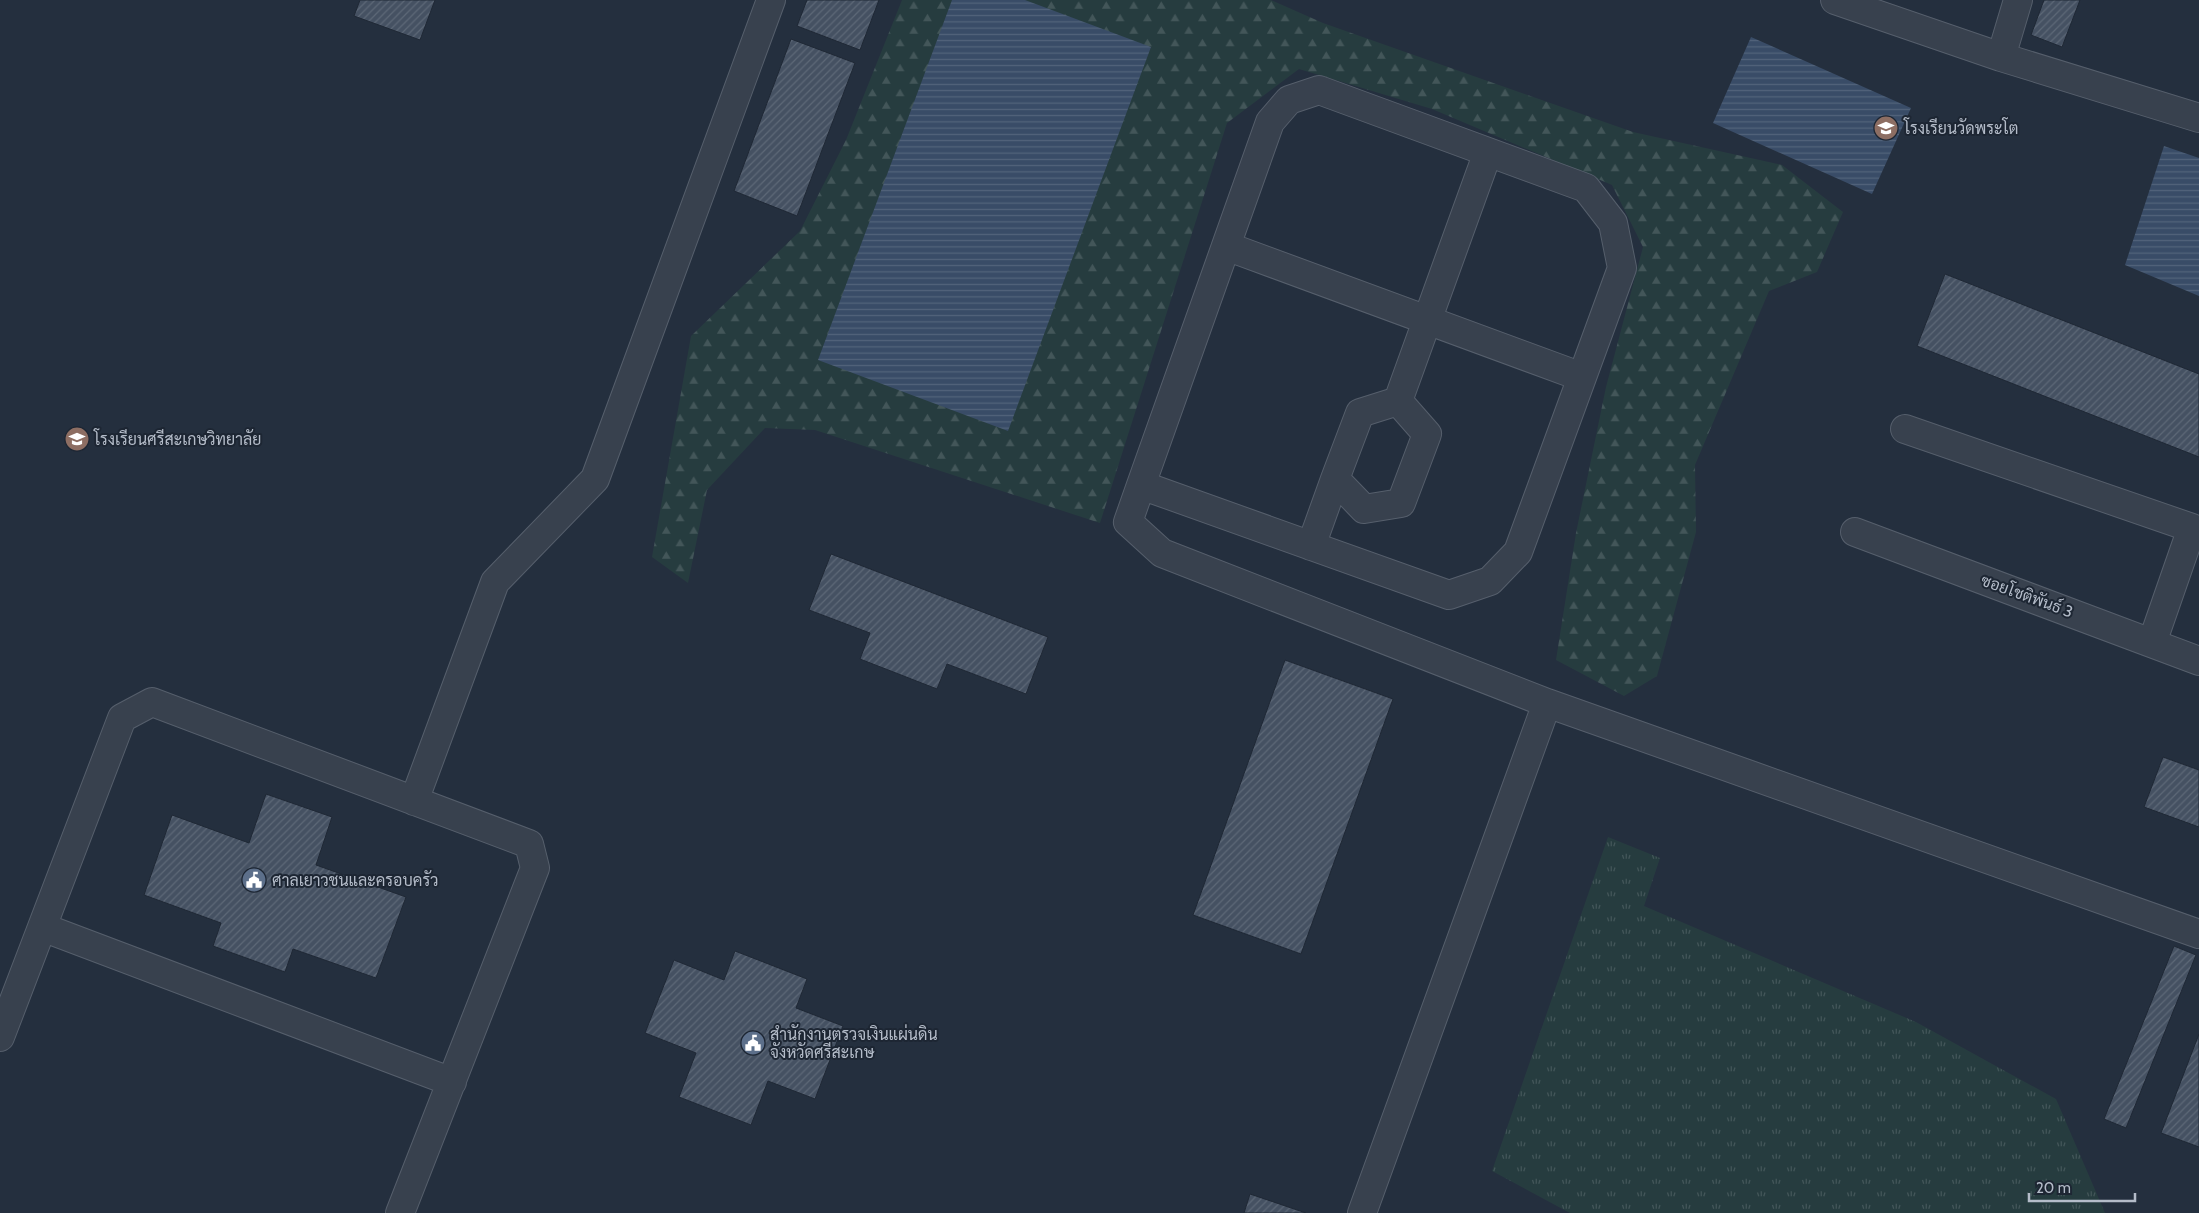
<svg xmlns="http://www.w3.org/2000/svg" width="2199" height="1213" viewBox="0 0 2199 1213" font-family="Cabin,Sarabun,sans-serif">
<style>
.grass{fill:url(#grass-tufts)}
.forest{fill:url(#forest-firs)}
.water{fill:url(#water-rules)}
.building{fill:url(#building-hatch);stroke:#1f2835}
.lines{fill:none;stroke-linecap:round;stroke-linejoin:round}
.minor-casing{stroke:#565f6c;stroke-width:30}
.minor{stroke:#38414e;stroke-width:28}
.labels{text-anchor:middle;dominant-baseline:central;stroke-width:4;stroke-linejoin:round;paint-order:stroke}
.poi-label{font-size:16px;fill:#b4bcc9;stroke:#1d2633;text-anchor:start}
.street-label{font-size:16px;fill:#b4bcc9;stroke:#1d2633}
</style>
<defs>
<pattern id="grass-tufts" width="24" height="20" patternUnits="userSpaceOnUse" patternTransform="scale(1.25)"><rect width="24" height="20" fill="#263c3f"/><path d="M3 7l-1-3M5 7V3M7 7l1-3M15 17l-1-3M17 17v-4M19 17l1-3" fill="none" stroke="#435659"/></pattern>
<pattern id="forest-firs" width="22" height="20" patternUnits="userSpaceOnUse" patternTransform="scale(1.25)"><rect width="22" height="20" fill="#263c3f"/><path d="M5 1l3.5 6h-7zM16 11l3.5 6h-7z" fill="#435659"/></pattern>
<pattern id="water-rules" width="6" height="5" patternUnits="userSpaceOnUse" patternTransform="scale(1.25)"><rect width="6" height="5" fill="#394c67"/><path d="M0 2.5h6" fill="none" stroke="#53647b"/></pattern>
<pattern id="building-hatch" width="6" height="6" patternUnits="userSpaceOnUse" patternTransform="scale(1.25)"><rect width="6" height="6" fill="#455162"/><path d="M-1 1l2-2M0 6l6-6M5 7l2-2" fill="none" stroke="#5d6877"/></pattern>
</defs>
<rect width="100%" height="100%" fill="#242f3e"/>
<path class="grass" d="M1608,837L1660,858L1644,906L1916,1022L2056,1099L2105,1213H1570L1492,1171Z"/>
<path class="forest" d="M902,0H1271L1323,23L1633,132L1782,165L1843,212L1817,272L1769,291L1695,465L1696,532L1657,676L1624,696L1556,660L1576,533L1606,387L1643,247L1612,185L1432,109L1299,69L1227,123L1100,523L815,430L765,428L707,490L688,583L652,557L691,336L800,231L846,140Z"/>
<path class="water" d="M952,0H1025L1151,47L1008,431L818,360Z
M1751,37L1911,108L1872,194L1713,123Z
M2164,146L2199,158V296L2125,265Z"/>
<path class="building" d="M360,0H435L420,40L354,16Z
M807,0H879L860,50L797,26Z
M2044,0H2080L2062,47L2031,35Z
M791,39L855,63L797,216L734,191Z
M1945,274L2199,374V457L1917,346Z
M831,554L1048,637L1026,694L947,664L937,689L860,659L870,633L809,610Z
M1285,660L1393,699L1301,954L1193,915Z
M2163,757L2199,770V827L2144,807Z
M266,794L332,817L316,865L406,897L376,978L293,949L285,972L213,946L221,923L144,895L172,815L249,843Z
M2174,946L2196,955L2126,1128L2104,1119Z
M735,951L807,979L796,1008L843,1026L815,1099L768,1081L751,1125L679,1097L696,1053L645,1033L674,960L724,980Z
M2199,1034V1147L2161,1133Z
M1250,1194L1306,1213H1244Z"/>
<g class="lines">
<defs>
<path id="minor" d="M1835,0L2001,57L2199,118
M2001,57L2018,0
M1226,246L1582,377
M1398,401L1427,434L1401,503L1364,509L1335,479L1360,413Z
M1398,401L1488,152
M1905,429L2192,528L2152,643
M1141,485L1449,595L1490,581L1518,552L1622,268L1613,223L1586,188L1319,90L1289,100L1270,122L1141,485L1128,522L1162,553L1547,703L1362,1213
M1855,532L2199,661
M1311,546L1335,479
M1547,703L2199,934
M414,801L495,582L595,479L771,0
M42,927L452,1082
M0,1037L122,718L152,702L529,844L535,868L400,1213"/>
</defs>
<use href="#minor" class="minor-casing"/>
<use href="#minor" class="minor"/>
</g>
<defs>
<symbol id="school-disc" viewBox="-11 -11 22 22"><circle r="9.5" fill="#8d6e63" stroke="#1d2633"/><path d="M0-5L7-2L0 1L-7-2ZM-4 1L0 2.5L4 1V4Q0 6-4 4Z" fill="#fff"/></symbol>
<symbol id="civic-disc" viewBox="-11 -11 22 22"><circle r="9.5" fill="#5c6f8a" stroke="#1d2633"/><path d="M-.6-6.5H3V-4.5H.6V-3L4-1V1h2V6H-6V1h2V-1L-.6-3ZM-1.2 2.5V6h2.4V2.5Z" fill="#fff"/></symbol>
</defs>
<g fill-rule="evenodd">
<use href="#school-disc" x="1872" y="114" width="28" height="28"/>
<use href="#school-disc" x="63" y="425" width="28" height="28"/>
<use href="#civic-disc" x="240" y="866" width="28" height="28"/>
<use href="#civic-disc" x="739" y="1029" width="28" height="28"/>
</g>
<g class="labels">
<g class="poi-label">
<text x="1904" y="128">โรงเรียนวัดพระโต</text>
<text x="94" y="439">โรงเรียนศรีสะเกษวิทยาลัย</text>
<text x="272" y="880">ศาลเยาวชนและครอบครัว</text>
<text x="770" y="1034">สำนักงานตรวจเงินแผ่นดิน<tspan x="770" dy="18">จังหวัดศรีสะเกษ</tspan></text>
</g>
<g class="street-label">
<text transform="translate(2027 596) rotate(20)">ซอยโชติพันธ์ 3</text>
</g>
</g>
<path d="M2029 1193v8h106v-8" fill="none" stroke="#b4bcc9" stroke-width="2.5"/>
<text x="2036" y="1193" font-size="15" fill="#b4bcc9" stroke="#1d2633" stroke-width="4" paint-order="stroke">20 m</text>
</svg>
